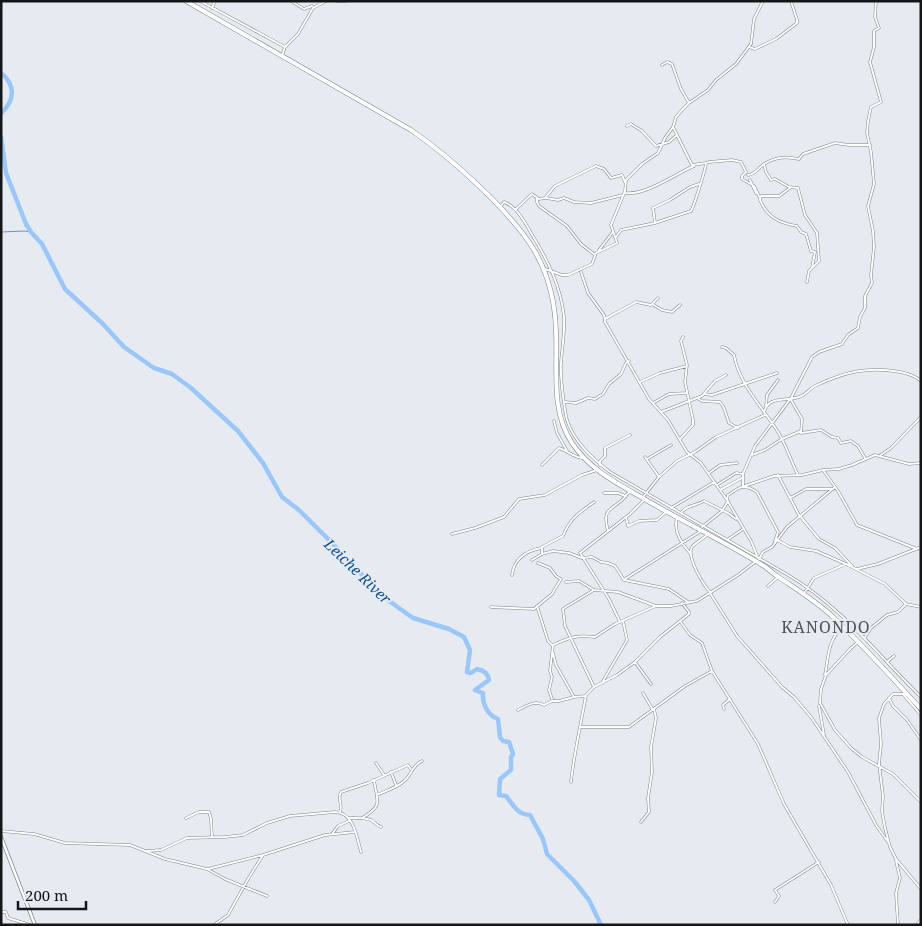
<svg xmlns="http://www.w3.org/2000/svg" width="922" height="926" viewBox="0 0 922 926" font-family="'Noto Serif',serif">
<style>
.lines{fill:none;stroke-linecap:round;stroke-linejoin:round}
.stream{stroke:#7291b5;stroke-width:1}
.river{stroke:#9bc6f8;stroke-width:4.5}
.minor-casing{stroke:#7f848a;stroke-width:3}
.tertiary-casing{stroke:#7f848a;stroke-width:4}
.trunk-casing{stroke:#7f848a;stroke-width:5}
.minor{stroke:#fff;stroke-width:2}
.tertiary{stroke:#fff;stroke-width:2.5}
.trunk{stroke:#fff;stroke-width:4}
.labels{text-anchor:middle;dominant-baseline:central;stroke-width:4;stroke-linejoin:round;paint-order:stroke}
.water-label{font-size:15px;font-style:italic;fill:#17538e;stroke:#e6ebf2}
.quarter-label{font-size:16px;letter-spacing:1px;fill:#505459;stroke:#e6ebf2}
</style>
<rect width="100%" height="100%" fill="#e6ebf2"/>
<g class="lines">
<path class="stream" d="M1,232L25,231L31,232"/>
<path class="river" d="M1,73C16,85 15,101 1,113
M1,137L6,173L26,224L31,232L42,244L65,289L103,324L124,347L154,368L172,374L191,388L238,431L263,463L282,497L299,510L331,542L382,596L413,618L449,629L464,637L470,650L467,672L471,673L477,669C483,670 488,673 489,680L475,690L483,693C482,703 487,715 498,719L500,737L503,741L509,742L513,754L511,757V770L500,779L499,795L506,796C514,806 517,814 530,815L543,839L547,854L574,881L589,900L601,925"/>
<defs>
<path id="minor" d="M200,1L285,47
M291,1L304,9L312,6
M337,1H346
M212,8L215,1
M749,47L755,49L776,39L797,23V20L791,1
M282,56L285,47L298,34L313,8L326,1
M662,65L667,62L672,64L681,89L689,103
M627,126L631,124L642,131L656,146L669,142L677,135
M673,127L692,165L706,163
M764,164L766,172L771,180L775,179L789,187L798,188L805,215L817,233L819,261L809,271L807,282
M748,175C756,174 758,168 764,164C776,157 786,156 799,159L803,154L835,143L849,145H870
M750,180L756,193
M790,188L779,196H761L760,200C767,217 779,223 797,226L801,232L806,234L811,251L815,252L812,268
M625,193C645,196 675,174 694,166
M546,198L558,200L564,198L574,202L591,203L623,195
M537,199V202L539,206L567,226L581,244L595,255
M500,207L504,202C516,206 525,222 531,233C547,259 561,286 564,317C565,332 562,348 561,363C560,376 564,407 567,420C574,442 592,458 610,472L788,575C843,608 876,653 921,697
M516,209L532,194L539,199L545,198L555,186L596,166L604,169L611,178L622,175L625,182
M655,223L691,211C694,206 706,168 706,163L709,162L732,160L741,162L746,172L742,176V179L754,186L760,198
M616,237L621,230L655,223L653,208L670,200L690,187L699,184
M599,250L613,232
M545,269L562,275H568L592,264L596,253L617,243L611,225L625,191L626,180L642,164L658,153L665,138L673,127L676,117L682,110L689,103L708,90L716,80L736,64L751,44L754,19L763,1
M581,272L588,293L604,315L605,322L649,399L668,420L687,452L701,463L727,500L751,541L758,558
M652,304L662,310L672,312L680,305
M605,319L636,302L651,305L658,298
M722,347L726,348L734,355C739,384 763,408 778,432C786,445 791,461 798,475
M640,382L660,373L687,366
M704,394L712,395L777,373
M697,398L702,401L720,402L724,408L729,423L738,428
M791,400L802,419L801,433L821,430L832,437L838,438L841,443L851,441L858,446L865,458
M565,402L576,403L588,398L595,399L603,394L609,384L621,374L626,363L629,361
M653,403L669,394L687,393
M766,406L767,395L778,380
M661,412L702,396L715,381L726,375
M764,412C769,395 786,402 799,397C806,395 809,389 815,386C844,372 868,366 900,372C908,374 914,375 921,381
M554,421L557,433L567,451
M680,439L693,425V420L685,382L687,365L681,341L683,337
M752,455L765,450L782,439L801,431
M881,455L891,448L921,417
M645,457L659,477
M647,459L671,445
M542,465L559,448C568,451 576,459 584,458
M600,465V461L605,456V448L630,435
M823,470L838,491L857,525L917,549
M709,473L720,465L737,463
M778,475L800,517
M717,485L736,473L743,474
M720,490L742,478
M604,493H618L625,496L631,491
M643,497L659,477L677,461L695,452L716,437L765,415
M790,498L806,489H833
M727,500L728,495L739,488L774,476L802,475L823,470L839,469L852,465L875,455L909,464L921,463
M671,508L714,482
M681,513C686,505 696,506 704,501L728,513L736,519
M800,516L819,539L835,548L852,566
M626,517L628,526L639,521L657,520L667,511
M677,518C673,531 681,543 690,553
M702,527L722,511L728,501
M608,531C601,505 614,511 626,496
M452,534L475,528L504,517L519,499L545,495L582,475L597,470
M707,535C703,539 696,542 692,547C686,557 704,586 711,593
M727,540L743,529
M777,540L790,547L816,551L846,564L885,584L906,604L921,607
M775,541L778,532L757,492L750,488L743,487V474L755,446L791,398L812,357L819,352L842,344L848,335L858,328L860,317L865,308V296L872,283L871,275L874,247L873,231L868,206L874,184L871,152L867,133L868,121L871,107L881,102L870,62L874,47V31L879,28L875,17L876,1
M542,554V547L563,536C570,518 579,513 594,502
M759,559L763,552L772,547L787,527L835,487
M532,560L542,554L553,551L569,553L582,558L592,557L601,562L608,563L615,566L624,580L669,589L688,602
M857,569L878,564L921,547
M512,575C514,559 526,551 541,548
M625,579L701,531
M566,582L579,581L594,590
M768,586L778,577
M805,592L814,578L846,564
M710,593L737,636L782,687L794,697L811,717L848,772L876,825L888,842
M537,606L548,641L553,646
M491,607L534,609L552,594L561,579L556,576L550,568L538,563
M680,621L690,635L702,643L712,671L758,744L784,804L831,885L848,925
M620,622L609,599L580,553L630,514L645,499
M865,637L871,628L887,615L898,612L906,604
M858,642L850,649L826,675L821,689L820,703L835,730L851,748L862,757L893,774L921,802
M553,653L556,665L574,697
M888,661L894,656
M635,662L651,684
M825,675C828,659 828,638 843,627
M603,681L627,640L623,621
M594,687L565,626L563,609L566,607L594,590L618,592L656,606H671L697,601L738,575L755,562
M643,693L653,710
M903,694L921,715
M906,694H893L884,704L879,718L881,744L879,764L883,796L882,811L885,828L890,847L896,859L921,889
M889,698L893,706L907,720L921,740
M552,699L549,690L552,677L550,671L553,645C570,637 577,635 595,637L615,624L656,606
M819,706L824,735
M724,709L723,705L730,699
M518,710C526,706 534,700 544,705L552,701H559L574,697L585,696L594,687L617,675L635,662L660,637L689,614V612L682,603
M580,727H629L685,686L712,671
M376,763L384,775
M391,772L396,785
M571,782C574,753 581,724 586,695
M377,795C385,791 396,788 403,782C412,775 412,765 422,761
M340,812C343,805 337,798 341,792L368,783L408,765L412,771
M186,818L199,812H209L211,819L212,837
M348,818C355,818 364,817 371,820C375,822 377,826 381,827
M362,818C384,805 377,802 374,780
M641,822L649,812L648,798L652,772L651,747L656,718L654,709
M1,831L34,834L65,843L130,845L165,859L207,869L225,879L267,896
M332,834L338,826L349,821
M147,851L161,850L187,838L225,837L243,835L267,823L290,816L335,812C354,812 357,838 361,852
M896,861L900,878L896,893L898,925
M208,869L263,855L325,835L355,832
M775,902L779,896L775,890L819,862
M1,912H6L8,918L30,925
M214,925L228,915L248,879L263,855
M916,925L921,920"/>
<path id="tertiary" d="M1,837L35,925"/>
<path id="trunk" d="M186,1L411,130C436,147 458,166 480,187C526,231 554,265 556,331C558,369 550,410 572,443C592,473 623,486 653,504C690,525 728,544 764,566C769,569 772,573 777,576C796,589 816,601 833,617C864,646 892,678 921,709"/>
</defs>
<use href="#minor" class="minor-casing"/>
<use href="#tertiary" class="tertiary-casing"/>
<use href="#trunk" class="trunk-casing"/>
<use href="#minor" class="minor"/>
<use href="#tertiary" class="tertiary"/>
<use href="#trunk" class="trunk"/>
</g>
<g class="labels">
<g class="water-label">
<text transform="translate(358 571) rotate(44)">Leiche River</text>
</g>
<g class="quarter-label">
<text x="826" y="627">KANONDO</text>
</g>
</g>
<rect width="922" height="926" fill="none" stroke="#141618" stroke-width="5"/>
<path d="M18 901v8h68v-8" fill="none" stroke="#141618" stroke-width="2.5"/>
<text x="25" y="901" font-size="15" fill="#141618" stroke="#e6ebf2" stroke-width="4" paint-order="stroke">200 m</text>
</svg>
